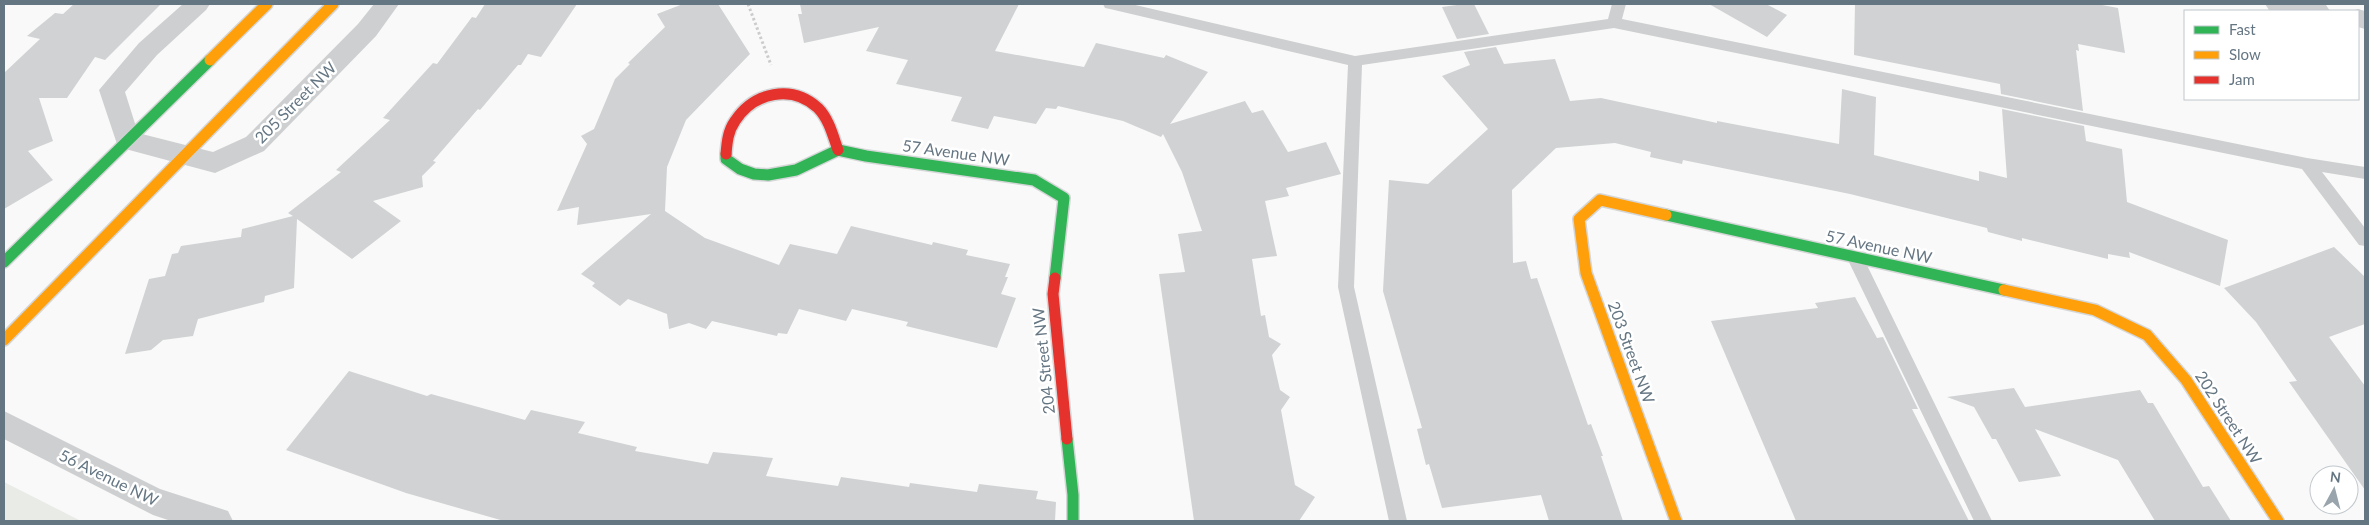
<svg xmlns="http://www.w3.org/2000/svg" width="2369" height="525" viewBox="0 0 2369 525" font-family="Lato,sans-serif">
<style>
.green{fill:#e8ebe6}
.building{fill:#d0d2d3}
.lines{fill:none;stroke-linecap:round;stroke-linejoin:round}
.fast-casing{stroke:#d5d6d7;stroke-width:14}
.slow-casing{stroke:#d5d6d7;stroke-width:14}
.jam-casing{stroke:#d5d6d7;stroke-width:14}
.path{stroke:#cbcccd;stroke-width:3;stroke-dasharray:2.5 2.5;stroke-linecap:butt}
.lane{fill:#cecfd0;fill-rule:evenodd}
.street{fill:#cecfd0;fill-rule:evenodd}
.fast{stroke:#30b455;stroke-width:11}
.slow{stroke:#ff9f0a;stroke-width:11}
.jam{stroke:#e5322d;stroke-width:11}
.labels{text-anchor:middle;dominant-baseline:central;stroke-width:5;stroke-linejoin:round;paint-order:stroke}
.street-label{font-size:16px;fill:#657683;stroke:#fff}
</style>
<rect width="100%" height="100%" fill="#f9f9f9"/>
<path class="green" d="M4,482L81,521H4Z"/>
<path class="building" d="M74,4H161L105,60L95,57L67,98H39L53,141L28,151L53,180L4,209V73L40,39L27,36L55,13L63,14Z
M485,4H577L541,57L528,54L521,65H518L480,110L478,109L433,161L436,162L422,176L423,187L373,201L401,221L352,259L297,219L294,288L265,296L264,302L198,319L193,336L163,340L151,350L125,354L149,279L165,276L172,254L178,253L181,246L241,237L242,229L293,216L288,213L341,172L336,170L390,120L383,118L433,63L437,64L472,17L476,18Z
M683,4H718L750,54L686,120L667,167L665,211L705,238L779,265L790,244L837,254L851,226L932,245L933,242L968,250L966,255L1010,264L1005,277H1008L1001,294L1016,298L997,348L906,326L908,322L852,309L846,321L799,309L787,334L778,333L777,336L712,321L706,329L689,323L669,329L667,314L628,299L620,306L592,286L595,283L581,274L651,214L577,225L579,207L557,211L587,144L581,136L594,129L615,79L630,64L628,63L665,27L657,14Z
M800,4H1019L995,51L1084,67L1096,43L1164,58L1166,55L1208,72L1170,124L1245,101L1252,113L1263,110L1288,152L1326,142L1341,174L1286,188L1289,196L1265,201L1277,256L1252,259L1261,316L1265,315L1269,337L1281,344L1272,355L1280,390L1290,397L1281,410L1295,485L1315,497L1299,521H1194L1159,274L1185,272L1178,234L1202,231L1182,172L1163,134L1161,137L1123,121L1058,106L1056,109L1046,108L1036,124L994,116L988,129L951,121L962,97L896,84L908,60L866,51L879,27L804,43L798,14H802Z
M1464,4H1474L1489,34L1457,39L1442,7Z
M1709,4H1766L1787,15L1767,37Z
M1855,4H2097L2118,8L2125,53L2078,44L2079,51L2076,50L2083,111L2001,94L2000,84L1854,55Z
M1496,47L1504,64L1555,59L1570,101L1601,98L1717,123V121L1839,144L1842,89L1876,97L1874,155L1979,181V171L2007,178L2002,109L2084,126L2086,141L2122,149L2127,202L2228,240L2220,286L2129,252L2130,258L2108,254V259L2022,238V241L1988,232L1987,228L1850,194L1683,160L1682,164L1650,157L1651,152L1615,143L1556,148L1512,190L1513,263L1526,261L1531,279L1537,278L1588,425L1591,424L1603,456H1601L1623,521H1549L1541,495L1442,508L1429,464L1426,465L1417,429L1422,428L1383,291L1389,180L1428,184L1488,129L1442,76L1470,65L1464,52Z
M2334,247L2365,277V324L2329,337L2365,386V490L2289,382L2297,381L2256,322L2224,288Z
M1855,297L1877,338L1883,337L1918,409H1912L1969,521H1796L1711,321L1818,308L1815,303Z
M349,371L427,396L431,394L525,420L531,410L585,422L578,433L637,447L635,451L708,464L713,452L773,458L766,476L838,486L841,477L909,487L910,483L977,492L979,484L1038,491L1036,499L1056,502L1055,521H504L406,493L286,450Z
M2014,388L2025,407L2140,390L2148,403H2153L2203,487L2209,486L2231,521H2155L2118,460L2035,429L2061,476L2019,482L1996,439H1992L1974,407L1947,397Z"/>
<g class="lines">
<defs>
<path id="fast" d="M726,154V159L740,169L754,174L768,175L796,170L838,150L866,156L1034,180L1064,198L1055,278
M1666,215L2004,290
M4,262L210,60
M1067,439L1073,495V521"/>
<path id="slow" d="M210,60L267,4
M1666,215L1600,200L1579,219L1586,273L1676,521
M2004,290L2095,310L2147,335L2186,380L2278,521
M4,340L333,4"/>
<path id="jam" d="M726,154C727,142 728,131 735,121C754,92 792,84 818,108C829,119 833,136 838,150
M1055,278L1053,294L1067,439"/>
</defs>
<use href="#fast" class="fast-casing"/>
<use href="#slow" class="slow-casing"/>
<use href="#jam" class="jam-casing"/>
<path class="path" d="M748,4L771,65"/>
<path class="lane" d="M1103,4H1131L1355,56L1608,19L1612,4H1626L1622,19L2307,158L2365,167V179L2322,172L2365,228V246L2359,245L2302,169L1614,28L1362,65L1354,287L1407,521H1389L1338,287L1348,65L1110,9L1105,8Z
M1855,251L1861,253L1992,521H1974L1847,258L1849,253Z"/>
<path class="street" d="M183,4H210L206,10L157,55L125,92L138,133L213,152L246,137L358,24L374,4H399L376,36L264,151L215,173L118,147L99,90L139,43Z
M2265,4H2322L2326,5L2330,11H2273L2269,10Z
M2358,9L2365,11V29L2358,27V11H2352Z
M4,411L160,489L228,511L233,521H171L153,515L4,439Z"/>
<use href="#fast" class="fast"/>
<use href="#slow" class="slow"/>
<use href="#jam" class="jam"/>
</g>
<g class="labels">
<g class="street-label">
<text transform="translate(295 102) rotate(-45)">205 Street NW</text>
<text transform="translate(956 152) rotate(8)">57 Avenue NW</text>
<text transform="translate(1879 246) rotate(12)">57 Avenue NW</text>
<text transform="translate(1632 352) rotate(70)">203 Street NW</text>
<text transform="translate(1043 361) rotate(-96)">204 Street NW</text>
<text transform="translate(2229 417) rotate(57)">202 Street NW</text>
<text transform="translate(109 477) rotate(26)">56 Avenue NW</text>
</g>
</g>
<rect width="2369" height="525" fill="none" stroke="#657683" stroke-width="10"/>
<rect x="2184" y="10" width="175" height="90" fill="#ffffff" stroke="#c1c8cd"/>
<rect x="2194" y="26" width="25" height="8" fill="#30b455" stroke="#c1c8cd"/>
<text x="2229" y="35" font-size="15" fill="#657683">Fast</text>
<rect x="2194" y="51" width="25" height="8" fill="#ff9f0a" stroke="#c1c8cd"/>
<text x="2229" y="60" font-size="15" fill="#657683">Slow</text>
<rect x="2194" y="76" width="25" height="8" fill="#e5322d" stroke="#c1c8cd"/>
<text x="2229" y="85" font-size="15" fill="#657683">Jam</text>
<g transform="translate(2334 490) rotate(7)"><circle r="24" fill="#ffffff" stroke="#c1c8cd"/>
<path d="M0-4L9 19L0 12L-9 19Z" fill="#99a4ac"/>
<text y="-8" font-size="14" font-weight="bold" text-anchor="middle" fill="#657683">N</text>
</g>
</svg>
